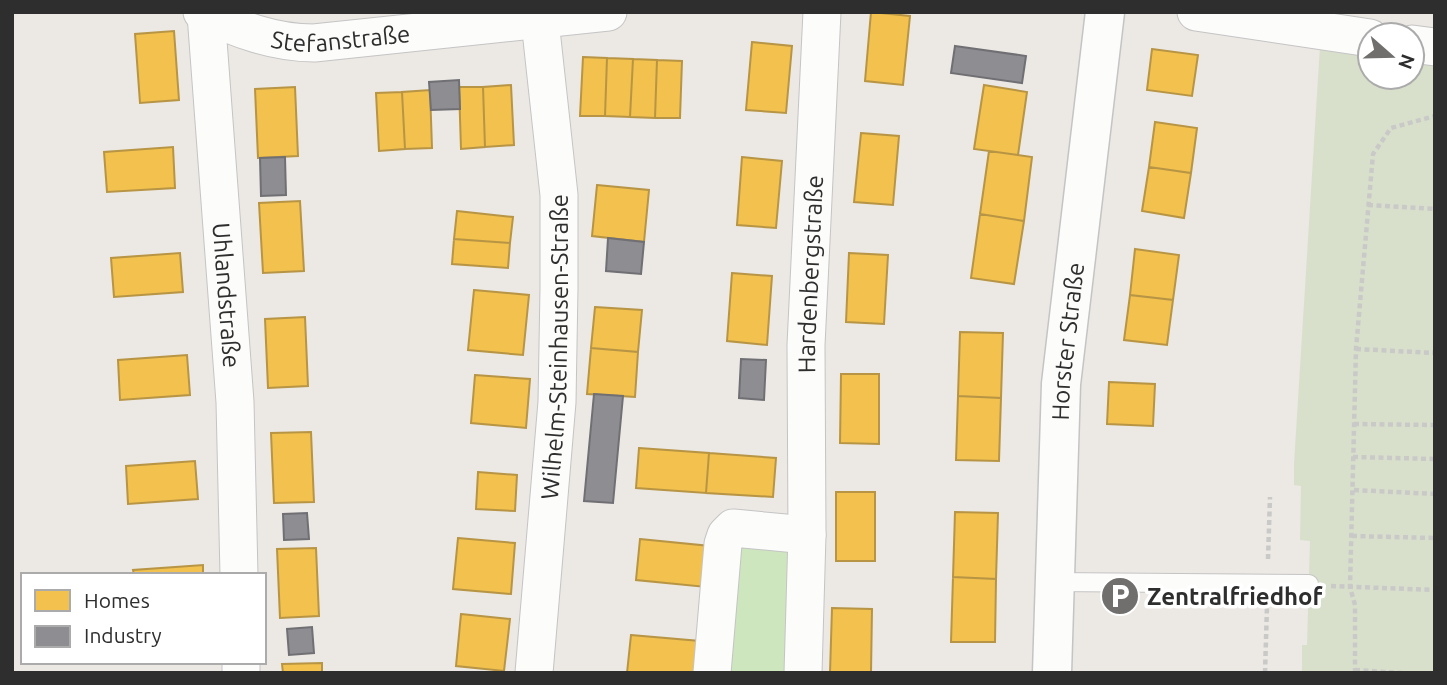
<svg xmlns="http://www.w3.org/2000/svg" width="1447" height="685" viewBox="0 0 1447 685" font-family="Ubuntu,sans-serif">
<style>
.green{fill:#cee6be}
.cemetery{fill:#d8e0cc}
.homes{fill:#f2c14e;stroke:#b79544;stroke-width:2}
.industry{fill:#8d8d92;stroke:#707074;stroke-width:2}
.lines{fill:none;stroke-linecap:round;stroke-linejoin:round}
.service-casing{stroke:#c5c4c5;stroke-width:20}
.minor-casing{stroke:#c5c4c5;stroke-width:39}
.tertiary-casing{stroke:#c5c4c5;stroke-width:41}
.path{stroke:#c9c9c8;stroke-width:4.5;stroke-dasharray:5 3.5;stroke-linecap:butt}
.service{stroke:#fcfcfb;stroke-width:18}
.minor{stroke:#fcfcfb;stroke-width:37}
.tertiary{stroke:#fcfcfb;stroke-width:38}
.labels{text-anchor:middle;dominant-baseline:central;stroke-width:7;stroke-linejoin:round;paint-order:stroke}
.street-label{font-size:24px;fill:#2e2e2e;stroke:#fff}
.poi-label{font-size:24px;font-weight:bold;fill:#2e2e2e;stroke:#fff;text-anchor:start}
</style>
<rect width="100%" height="100%" fill="#ece8e4"/>
<path class="green" d="M754,543L789,550L790,673H727L737,557L742,548Z"/>
<path class="cemetery" d="M1320,46L1370,55V77H1412V62L1435,65V673H1302V645H1307L1310,541L1300,540L1301,486L1294,485V464Z"/>
<path class="homes" d="M871,12L910,16L903,85L865,81Z
M174,31L179,100L140,103L135,34Z
M752,42L792,46L786,113L746,110Z
M1152,49L1198,55L1192,96L1147,90Z
M583,57L607,58L605,116H580Z
M607,58L633,59L630,117L605,116Z
M633,59L657,60L655,118L630,117Z
M657,60L682,61L680,118H655Z
M511,85L514,145L485,147L483,87Z
M984,85L1027,92L1018,155L974,149Z
M295,87L298,156L258,158L255,89Z
M459,87H483L485,147L461,149Z
M430,90L432,148L405,149L402,92Z
M402,92L405,149L379,151L376,93Z
M1155,122L1197,128L1191,173L1149,167Z
M861,133L899,136L893,205L854,202Z
M173,147L175,188L107,192L104,152Z
M989,151L1032,157L1024,221L980,214Z
M742,157L782,161L776,228L737,225Z
M1149,167L1191,173L1184,218L1142,211Z
M597,185L649,190L644,242L592,236Z
M300,201L304,271L263,273L259,203Z
M457,211L513,217L510,243L454,239Z
M980,214L1024,221L1014,284L971,278Z
M454,239L510,243L508,268L452,264Z
M1135,249L1179,255L1173,300L1130,295Z
M180,253L183,292L114,297L111,258Z
M849,253L888,255L884,324L846,322Z
M732,273L772,276L767,345L727,341Z
M474,290L529,295L523,355L468,350Z
M1130,295L1173,300L1167,345L1124,340Z
M595,307L642,310L638,352L591,348Z
M305,317L308,386L268,388L265,319Z
M960,332L1003,333L1001,398L958,396Z
M591,348L638,352L635,397L587,394Z
M187,355L190,395L120,400L118,360Z
M841,374H879V444L840,443Z
M475,375L530,379L526,428L471,423Z
M1109,382L1155,384L1153,426L1107,424Z
M958,396L1001,398L999,461L956,460Z
M311,432L314,502L274,503L271,433Z
M639,448L709,453L706,493L636,488Z
M709,453L776,458L773,497L706,493Z
M195,461L198,499L128,504L126,466Z
M478,472L517,475L515,511L476,509Z
M836,492H875V561H836Z
M955,512L998,513L996,579L953,577Z
M458,538L515,543L511,594L453,589Z
M640,539L710,546L706,587L636,580Z
M316,548L319,616L280,618L277,549Z
M203,565V575H134L133,570Z
M953,577L996,579L995,642H951Z
M832,608L872,609L871,673H830Z
M461,614L510,619L504,671L456,666Z
M631,635L700,641L697,673H627Z
M322,663V673H283L282,664Z"/>
<path class="industry" d="M955,46L1026,56L1022,83L951,73Z
M459,80L460,109L431,110L429,82Z
M285,157L286,195L261,196L260,158Z
M608,238L644,242L641,274L606,271Z
M741,359L766,360L764,400L739,398Z
M594,394L623,396L613,503L584,501Z
M307,513L309,539L284,540L283,514Z
M312,627L314,653L289,655L287,629Z"/>
<g class="lines">
<defs>
<path id="service" d="M1053,582L1309,584"/>
<g id="minor">
<path id="s1" d="M202,12C237,29 274,43 314,43L608,12"/>
<path d="M1196,12L1370,38"/>
<path id="s2" d="M206,14L235,402L239,575"/>
<path d="M1412,44L1435,47"/>
<path d="M241,662V673"/>
<path id="s3" d="M534,673L557,402L559,288V195L540,21"/>
<path d="M712,673L723,544L726,535L733,528L807,535"/>
<path id="s4" d="M803,673L807,535L806,345L822,12"/>
</g>
<g id="tertiary">
<path id="s5" d="M1052,673L1061,384L1105,12"/>
</g>
</defs>
<use href="#service" class="service-casing"/>
<use href="#minor" class="minor-casing"/>
<use href="#tertiary" class="tertiary-casing"/>
<path class="path" d="M1368,205L1435,209
M1356,349L1435,353
M1354,424L1435,425
M1353,457L1435,459
M1354,490L1435,494
M1352,536L1435,538
M1268,559L1270,497
M1331,586L1435,590
M1355,670L1402,673
M1265,673L1267,606
M1355,673V605L1350,587L1356,349L1373,154L1391,128L1435,116"/>
<use href="#service" class="service"/>
<use href="#minor" class="minor"/>
<use href="#tertiary" class="tertiary"/>
</g>
<defs>
<symbol id="parking-disc" viewBox="-11 -11 22 22"><circle r="9.5" fill="#706f6e" stroke="#fff"/><path d="M-3.5-5.5H1a3.5 3.5 0 0 1 0 7H-1V5.5H-3.5ZM-1-3.4V-.6H.8a1.4 1.4 0 0 0 0-2.8Z" fill="#fff"/></symbol>
</defs>
<g fill-rule="evenodd">
<use href="#parking-disc" x="1098" y="574" width="44" height="44"/>
</g>
<g class="labels">
<g class="street-label">
<text stroke="none"><textPath href="#s1" startOffset="144">Stefanstraße</textPath></text>
<text stroke="none"><textPath href="#s4" startOffset="399">Hardenbergstraße</textPath></text>
<text stroke="none"><textPath href="#s2" startOffset="282">Uhlandstraße</textPath></text>
<text stroke="none"><textPath href="#s5" startOffset="332">Horster Straße</textPath></text>
<text stroke="none"><textPath href="#s3" startOffset="327">Wilhelm-Steinhausen-Straße</textPath></text>
</g>
<g class="poi-label">
<text x="1147" y="596">Zentralfriedhof</text>
</g>
</g>
<rect width="1447" height="685" fill="none" stroke="#2e2e2e" stroke-width="28"/>
<rect x="21" y="573" width="245" height="91" fill="#ffffff" stroke="#ababab" stroke-width="2"/>
<rect x="35" y="590" width="35" height="21" fill="#f2c14e" stroke="#ababab" stroke-width="2"/>
<text x="84" y="608" font-size="21" fill="#2e2e2e">Homes</text>
<rect x="35" y="626" width="35" height="21" fill="#8d8d92" stroke="#ababab" stroke-width="2"/>
<text x="84" y="643" font-size="21" fill="#2e2e2e">Industry</text>
<g transform="translate(1391 56) rotate(110)"><circle r="33" fill="#ffffff" stroke="#ababab" stroke-width="2"/>
<path d="M0-5L12 26L0 18L-12 26Z" fill="#706f6e"/>
<text y="-10" font-size="19" font-weight="bold" text-anchor="middle" fill="#2e2e2e">N</text>
</g>
</svg>
